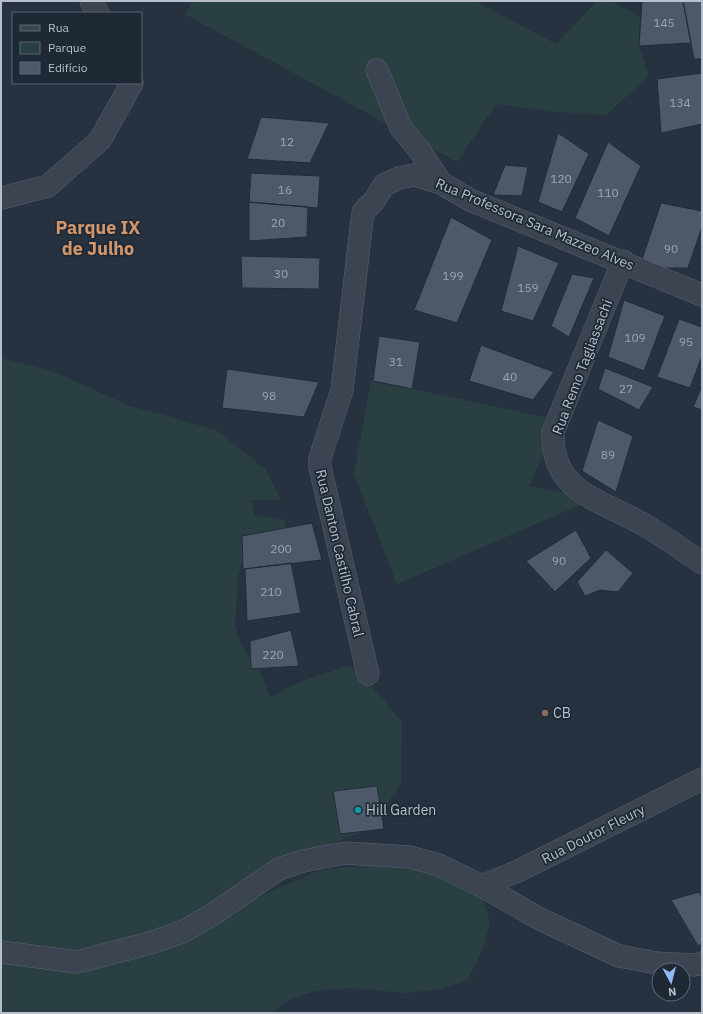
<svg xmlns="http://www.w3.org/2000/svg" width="703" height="1014" viewBox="0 0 703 1014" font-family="'IBM Plex Sans',sans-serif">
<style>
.green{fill:#293f42}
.building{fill:#4d5969;stroke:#222b38}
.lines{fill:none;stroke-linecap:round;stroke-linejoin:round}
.minor-casing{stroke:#59626e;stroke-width:23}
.tertiary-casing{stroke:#59626e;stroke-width:23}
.minor{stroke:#3b4450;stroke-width:22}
.tertiary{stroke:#3b4450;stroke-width:22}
.education-dot{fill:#8d6e63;stroke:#1f2936;stroke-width:1.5}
.culture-dot{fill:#0f9aa8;stroke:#1f2936;stroke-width:1.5}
.labels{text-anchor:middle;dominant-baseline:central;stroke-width:3.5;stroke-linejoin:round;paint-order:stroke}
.number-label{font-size:12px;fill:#9da6b2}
.street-label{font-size:14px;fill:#b8bfcb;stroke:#1f2936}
.poi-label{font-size:14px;fill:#b8bfcb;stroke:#1f2936;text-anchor:start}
.district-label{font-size:18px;font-weight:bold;fill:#d3966a;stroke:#1f2936}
</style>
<rect width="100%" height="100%" fill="#273241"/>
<path class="green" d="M194,1H475L556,44L597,1H612L640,17L639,46L649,76L606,115L555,112L496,104L457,162L185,14Z
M1,358L57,373L128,405L216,430L266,470L281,500H251L254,515L283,519L287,529L243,558L238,576L235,626L242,647L262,675L270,697L297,683L347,666L359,671L402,722L401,782L385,808L362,832L287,861L252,900L320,870L370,865L421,867L481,894L490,922L482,951L468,980L440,989L407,993L350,988L316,991L289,1000L271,1013H1Z
M371,380L558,420L529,486L594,499L397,584L354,474Z"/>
<path class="building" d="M642,1H683L691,43L639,46Z
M683,1H702V59H694Z
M702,73V124L661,133L657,79Z
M261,117L329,123L310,163L247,159Z
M558,133L589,154L562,212L538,202Z
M608,142L641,166L609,236L575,218Z
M505,165L528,167L522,196L493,195Z
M251,173L320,176L318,208L249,202Z
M249,202L308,207L307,237L249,241Z
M661,203L702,211V227L688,268H639Z
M451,217L492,240L457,323L414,310Z
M518,246L559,263L533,321L501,311Z
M241,256L320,258L319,289L242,288Z
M572,274L594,278L569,337L551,326Z
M624,300L665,316L644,371L608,357Z
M679,319L702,327V356L690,388L657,377Z
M379,336L420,342L412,389L373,381Z
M481,345L554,372L533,400L469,381Z
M605,368L653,387L639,410L598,389Z
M227,369L319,382L304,417L222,408Z
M702,386V410L693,407Z
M598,420L633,436L616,492L582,471Z
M312,523L322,560L243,569L242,536Z
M576,530L591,558L555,592L526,561Z
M606,550L633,573L618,592L600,590L585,596L577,582Z
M291,563L301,613L247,621L245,569Z
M291,630L299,666L251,669L250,641Z
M377,786L384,829L340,834L333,791Z
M699,892L702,897V943L698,946L671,900Z"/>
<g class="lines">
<defs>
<path id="minor" d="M91,1L98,13
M377,70L401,128L420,151L441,183
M1,198L48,186L100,140L132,83
M623,261L553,432C551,494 603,500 646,526C665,537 684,551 702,563
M368,674L320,467V458L342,390L363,212L374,201L384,185L399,178L414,175L441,183L470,200L702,295
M482,886L518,871L702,779"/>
<path id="tertiary" d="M1,952L77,962L150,943L182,932L212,915L279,869L303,861L345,853L410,857L439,865L482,886L538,918L619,956L657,963L695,965L702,963"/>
</defs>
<use href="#minor" class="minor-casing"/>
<use href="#tertiary" class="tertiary-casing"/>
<use href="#minor" class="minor"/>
<use href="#tertiary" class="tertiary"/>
</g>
<circle class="education-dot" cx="545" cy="713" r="4"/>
<circle class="culture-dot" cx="358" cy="810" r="4"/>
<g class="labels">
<g class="number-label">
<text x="664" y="22">145</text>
<text x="680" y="102">134</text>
<text x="287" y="141">12</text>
<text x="561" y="178">120</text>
<text x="285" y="189">16</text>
<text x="608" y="192">110</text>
<text x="278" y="222">20</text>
<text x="671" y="248">90</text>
<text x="281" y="273">30</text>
<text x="453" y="275">199</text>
<text x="528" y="287">159</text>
<text x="635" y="337">109</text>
<text x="686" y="341">95</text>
<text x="396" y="361">31</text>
<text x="510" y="376">40</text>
<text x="626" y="388">27</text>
<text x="269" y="395">98</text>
<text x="608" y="454">89</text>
<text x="281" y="548">200</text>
<text x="559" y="560">90</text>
<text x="271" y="591">210</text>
<text x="273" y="654">220</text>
</g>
<g class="street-label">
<text transform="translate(535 224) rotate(23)">Rua Professora Sara Mazzeo Alves</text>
<text transform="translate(582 367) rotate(-69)">Rua Remo Tagliassachi</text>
<text transform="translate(340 553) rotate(77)">Rua Danton Castilho Cabral</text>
<text transform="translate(593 834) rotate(-27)">Rua Doutor Fleury</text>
</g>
<g class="poi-label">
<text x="553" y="713">CB</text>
<text x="366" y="810">Hill Garden</text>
</g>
<g class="district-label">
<text x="98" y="227">Parque IX<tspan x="98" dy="21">de Julho</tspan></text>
</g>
</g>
<rect width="703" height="1014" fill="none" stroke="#b8bfcb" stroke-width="4"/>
<rect x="12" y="12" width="130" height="72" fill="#1f2936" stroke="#5c6572"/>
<rect x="20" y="25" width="20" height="6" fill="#3b4450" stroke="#5c6572"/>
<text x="48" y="32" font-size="12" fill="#b8bfcb">Rua</text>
<rect x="20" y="42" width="20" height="12" fill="#293f42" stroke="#5c6572"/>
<text x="48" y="52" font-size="12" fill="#b8bfcb">Parque</text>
<rect x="20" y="62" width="20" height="12" fill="#4d5969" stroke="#5c6572"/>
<text x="48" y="72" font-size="12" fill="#b8bfcb">Edifício</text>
<g transform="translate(671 982) rotate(173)"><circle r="19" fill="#1f2936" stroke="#5c6572"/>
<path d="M0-3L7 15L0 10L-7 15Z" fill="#92b9f6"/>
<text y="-6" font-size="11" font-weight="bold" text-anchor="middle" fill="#b8bfcb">N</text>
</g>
</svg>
